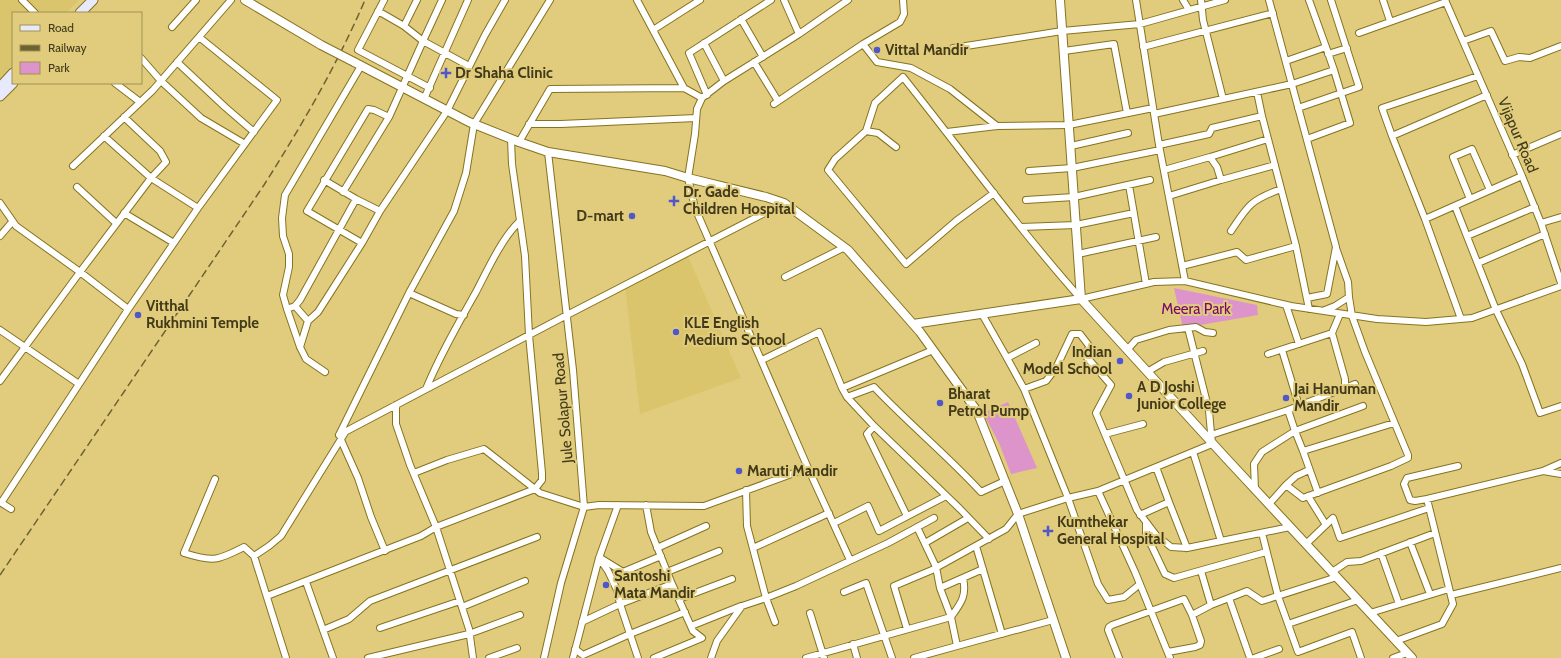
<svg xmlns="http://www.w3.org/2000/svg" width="1561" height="658" viewBox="0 0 1561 658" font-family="Cabin,sans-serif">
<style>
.built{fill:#dbc56c}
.green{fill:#dc94ca}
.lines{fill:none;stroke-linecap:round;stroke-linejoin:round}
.minor-casing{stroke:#86731f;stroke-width:8}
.tertiary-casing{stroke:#86731f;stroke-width:10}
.secondary-casing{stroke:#86731f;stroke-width:11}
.minor{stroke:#fff;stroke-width:6}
.tertiary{stroke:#fff;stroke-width:8}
.secondary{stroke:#e7eafc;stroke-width:9}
.rail{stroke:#6d6234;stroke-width:1.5;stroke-dasharray:8 4;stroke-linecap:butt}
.tertiary-bridge-casing{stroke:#86731f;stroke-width:10;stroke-linecap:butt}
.tertiary-bridge{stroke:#fff;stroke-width:8}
.poi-dot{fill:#5056cc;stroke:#e0cc7c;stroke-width:1.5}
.labels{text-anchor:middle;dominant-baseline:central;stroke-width:4;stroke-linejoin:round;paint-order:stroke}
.poi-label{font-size:15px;font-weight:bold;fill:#423a19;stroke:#e0cc7c;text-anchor:start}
.street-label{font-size:15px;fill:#423a19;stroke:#e0cc7c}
.park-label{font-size:15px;fill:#790669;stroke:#e0cc7c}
</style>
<rect width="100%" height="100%" fill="#e0cc7c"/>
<path class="built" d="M0,0H79L66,13H13V69L0,82Z
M687,254L741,378L640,414L625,286Z"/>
<path class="green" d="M1174,288L1257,305L1258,315L1183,328Z
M1008,402L1037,468L1011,474L999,443L983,413Z"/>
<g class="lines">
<defs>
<path id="minor" d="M22,0L35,13
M384,0L358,50L430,88
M442,0L423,41L469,66
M637,0L684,88
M784,0L799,34
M848,0L799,34L724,81L702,98L697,109L695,134L688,178L695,208L808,468L850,560
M1136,0L1159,145L1185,281
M1183,0L1189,10
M1201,0L1203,20L1223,99
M1269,0L1336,247L1327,294L1307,298
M1309,0L1326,47
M1383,0L1390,21
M1445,0L1522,176L1541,223L1561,283
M741,19L763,57
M404,26L417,0
M172,27L196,0
M653,30L700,0
M1359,33L1446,2
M1463,41L1491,31L1505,61L1519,57L1530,58L1561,46
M704,43L724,81
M863,44L877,62L911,68L950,89L997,126
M1143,47L1273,13
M953,48L1062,31L1140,24L1225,0
M1064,51L1114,44L1127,113
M1328,54L1347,48
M141,58L161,81L201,118L245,144
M177,62L225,107L254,132
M754,62L778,101
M115,83L140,102
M1257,92L1262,116
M707,95L689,53L771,0
M424,99L468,0
M774,104L863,44L900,22L904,14L903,0
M1298,108L1359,87L1331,0
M1154,114L1292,84L1334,70L1326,47L1286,61
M529,124H561L696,118
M866,131L878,133L896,147
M947,132L997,126L1069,125L1153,108
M104,136L151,178L198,208
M1392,136L1487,95
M1307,139L1350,123L1334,70
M519,142L550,89L684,88L702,98
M1159,145L1209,134L1212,128L1262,116L1296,246L1309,309
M1071,146L1128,133
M1512,155L1561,134
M1210,157L1268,139
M73,166L153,90L231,0
M1164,170L1210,157L1217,167L1221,180L1275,165
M1029,171L1072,168L1160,150
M324,180L356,199L380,211
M1129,185L1146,284
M77,187L116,223
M343,192L389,117L423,41L404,26L378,11
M994,193L956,221L906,264L828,170L835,159L866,131L875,103L903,77C962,151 1018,228 1081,299L1154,282L1185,281L1291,306L1377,319L1426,322L1472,318L1561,286
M1169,196L1221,180
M356,199L300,300L295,306L287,309L283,295L289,267V254L283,236L282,218L285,195L361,66
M1470,199L1453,157L1472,149L1490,190
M1026,200L1074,197L1150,180
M0,203L16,226L80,272L128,309
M1455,206L1496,310L1522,364L1540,413L1561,406
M124,213L174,243
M1425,219L1522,176
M1541,223L1561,217
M1021,227L1076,225L1134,213
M1231,231C1248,205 1251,200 1281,189
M0,236L12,222
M1467,236L1535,207
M362,243L307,211L368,109L374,110L389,117
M1078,254L1156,237
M1478,263L1545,234
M1182,266L1237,252L1246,260L1296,246
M785,277L843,248
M409,293L456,314L464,315
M1286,305L1299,344
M295,306L308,321
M287,309L300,347L306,359L325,372
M1325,310L1335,306L1349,297L1348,282L1336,248
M982,314L1007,358L1036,343
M1340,314L1332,333L1345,379V388
M1461,319L1425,219L1392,136L1382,108L1478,76
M0,330L79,384
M300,347L308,321L318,312L362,243L380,211L447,111L485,35L505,0
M1127,350L1136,340L1169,330L1196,327L1205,332L1213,333
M1282,350L1299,406
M1268,354L1332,333
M1007,358L1024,389L1068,498L1098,584L1108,600L1124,597L1140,584
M762,360L819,332L842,388L847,397L874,426L960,509L989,539
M1147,372L1164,362L1203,351
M0,381L80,272L151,178L166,162L160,151L124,117
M842,388L933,350
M426,389C440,355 458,324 476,292C487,271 502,238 519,222
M1024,389L1046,381L1056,368L1072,334H1080L1090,347L1084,354L1111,385L1096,413L1137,510L1156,535L1171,547L1187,548L1290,527
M847,397L874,387C908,423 947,455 981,492L1005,481
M396,405V424L410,465L436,527L469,629L473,658
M874,426L867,434L907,516
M1105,434L1143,424
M339,435L567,315L784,203
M339,435L409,293L454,211L466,173L474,124L550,0
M1211,435L1288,410
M341,440L358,478L371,517L385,551
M1303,451L1295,431L1363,406
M1193,452L1221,541
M1543,471L1561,463
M414,473L447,460L484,449L540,493L584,507L599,505L704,506L808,468
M215,479L184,553C213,562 217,561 244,547L254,556L286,658
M1286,485L1296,476L1309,470
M746,490L747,526L766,598L775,622
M1255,490L1254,464L1262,452L1295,431L1288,410L1355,384
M1318,493L1303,451L1394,423
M1308,496L1326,525
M1427,499L1415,501L1410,500L1404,484L1407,478L1458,466
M0,502L11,509
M1169,502L1187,548
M1,503L127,311L198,208L277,100L199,37
M1269,504L1286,485L1303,498L1391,466L1408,458V455L1365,352L1352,316L1349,297
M646,505L651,532L672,584L693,631L702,638L654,658
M1140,515L1169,502L1156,467
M1146,522V534L1165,574L1174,578L1266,552
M834,523L868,506L879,531L946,496
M917,527L936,567L940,588L983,569
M1262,533L1278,596L1298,652L1352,632L1361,658
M1410,542L1430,594
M925,543L968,518
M1306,544L1333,518L1340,538L1429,508
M976,546L1002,634
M657,548L706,526
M753,548L829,513
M1381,553L1399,604
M254,556L269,546L281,536L346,431
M599,558L608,571L617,590L620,604L638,658
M602,559L623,572L661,556
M1201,571L1211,605
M667,572L719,551
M1332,572L1347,562L1361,561L1435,533
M306,582L333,658
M940,588L951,617
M844,592L866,583L892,658
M1451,595L1561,568
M267,596L421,536L436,527L535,489L542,480V473L529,335L525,256L512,164L511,139
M1229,598L1250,658
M679,599L732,579
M462,607L525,581
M810,613L824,658
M1370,613L1449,589
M951,617C961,603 967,596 963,578
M582,622L620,604L672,584
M1288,624L1358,600
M691,626L741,606
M380,628L460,601
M907,629L894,586L932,570L1006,529L1018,514L1068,498L1098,491
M323,630L349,619L370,601L537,537
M1396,641L1442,624L1453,604L1427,499L1543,471L1561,474
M853,644L857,658
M957,646L1053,620
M575,649L583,655L630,634L685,612
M1168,652L1195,647L1200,645L1201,641L1192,615L1211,605L1247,591L1262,601L1337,577
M368,658L469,634L520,615
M489,658L517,648
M544,658L561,583L584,507L573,370L548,152
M573,658L599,558L618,505
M711,658L717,641L742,606L766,598L796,586L888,543L934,518
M806,658L951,617L957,646L914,658
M1119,658L1108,630L1109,627L1112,625L1184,599L1192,615
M1170,658L1135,572L1098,491L1212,444L1209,411L1188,328
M1254,658L1279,649
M1393,658L1407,653"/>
<path id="tertiary" d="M245,0L321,45
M1060,0L1081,299
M354,62L469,122L519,142L548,152L665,171L688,178L766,197L784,203L848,250L920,332L977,411L1018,514L1066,658
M913,324L1081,299L1225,457L1412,658"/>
<path id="secondary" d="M80,13L93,0
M0,87L13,73
M0,96L13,83"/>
</defs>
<use href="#minor" class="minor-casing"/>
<use href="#tertiary" class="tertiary-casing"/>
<use href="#secondary" class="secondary-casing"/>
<use href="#minor" class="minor"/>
<use href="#tertiary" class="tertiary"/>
<use href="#secondary" class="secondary"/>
<path class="rail" d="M0,575L264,185C302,125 337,65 365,0"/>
<defs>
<path id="tertiary-bridge" d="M321,45L354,62"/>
</defs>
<use href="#tertiary-bridge" class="tertiary-bridge-casing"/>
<use href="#tertiary-bridge" class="tertiary-bridge"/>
</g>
<g class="poi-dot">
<circle cx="877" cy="50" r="4"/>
<path d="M444 67h4v4h4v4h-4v4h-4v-4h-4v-4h4z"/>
<path d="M672 195h4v4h4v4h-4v4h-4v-4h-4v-4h4z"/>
<circle cx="632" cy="216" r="4"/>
<circle cx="138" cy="315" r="4"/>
<circle cx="676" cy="332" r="4"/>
<circle cx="1120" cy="361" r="4"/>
<circle cx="1129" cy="396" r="4"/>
<circle cx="1286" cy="398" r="4"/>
<circle cx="940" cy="403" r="4"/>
<circle cx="739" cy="471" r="4"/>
<path d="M1046 525h4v4h4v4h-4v4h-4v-4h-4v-4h4z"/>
<circle cx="606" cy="585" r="4"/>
</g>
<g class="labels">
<g class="poi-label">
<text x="885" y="50">Vittal Mandir</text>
<text x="455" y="73">Dr Shaha Clinic</text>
<text x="683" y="192">Dr. Gade<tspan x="683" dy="17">Children Hospital</tspan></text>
<text x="624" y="216" text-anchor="end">D-mart</text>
<text x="146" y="306">Vitthal<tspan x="146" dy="17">Rukhmini Temple</tspan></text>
<text x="684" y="323">KLE English<tspan x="684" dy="17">Medium School</tspan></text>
<text x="1112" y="352" text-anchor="end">Indian<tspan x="1112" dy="17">Model School</tspan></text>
<text x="1137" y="387">A D Joshi<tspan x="1137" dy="17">Junior College</tspan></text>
<text x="1294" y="389">Jai Hanuman<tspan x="1294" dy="17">Mandir</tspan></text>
<text x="948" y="394">Bharat<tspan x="948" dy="17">Petrol Pump</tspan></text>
<text x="747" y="471">Maruti Mandir</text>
<text x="1057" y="522">Kumthekar<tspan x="1057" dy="17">General Hospital</tspan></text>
<text x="614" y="576">Santoshi<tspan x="614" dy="17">Mata Mandir</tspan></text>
</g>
<g class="street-label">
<text transform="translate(1518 135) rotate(67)">Vijapur Road</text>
<text transform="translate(563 408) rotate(-95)">Jule Solapur Road</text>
</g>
<g class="park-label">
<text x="1196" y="309">Meera Park</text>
</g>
</g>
<rect x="12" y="12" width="130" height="72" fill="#e0cc7c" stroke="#a19254"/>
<rect x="20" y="25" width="20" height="6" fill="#e7eafc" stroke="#a19254"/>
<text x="48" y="32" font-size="12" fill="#423a19">Road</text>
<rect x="20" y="45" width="20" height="6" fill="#6d6234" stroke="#a19254"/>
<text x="48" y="52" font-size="12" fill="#423a19">Railway</text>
<rect x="20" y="62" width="20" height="12" fill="#dc94ca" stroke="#a19254"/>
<text x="48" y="72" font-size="12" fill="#423a19">Park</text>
</svg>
